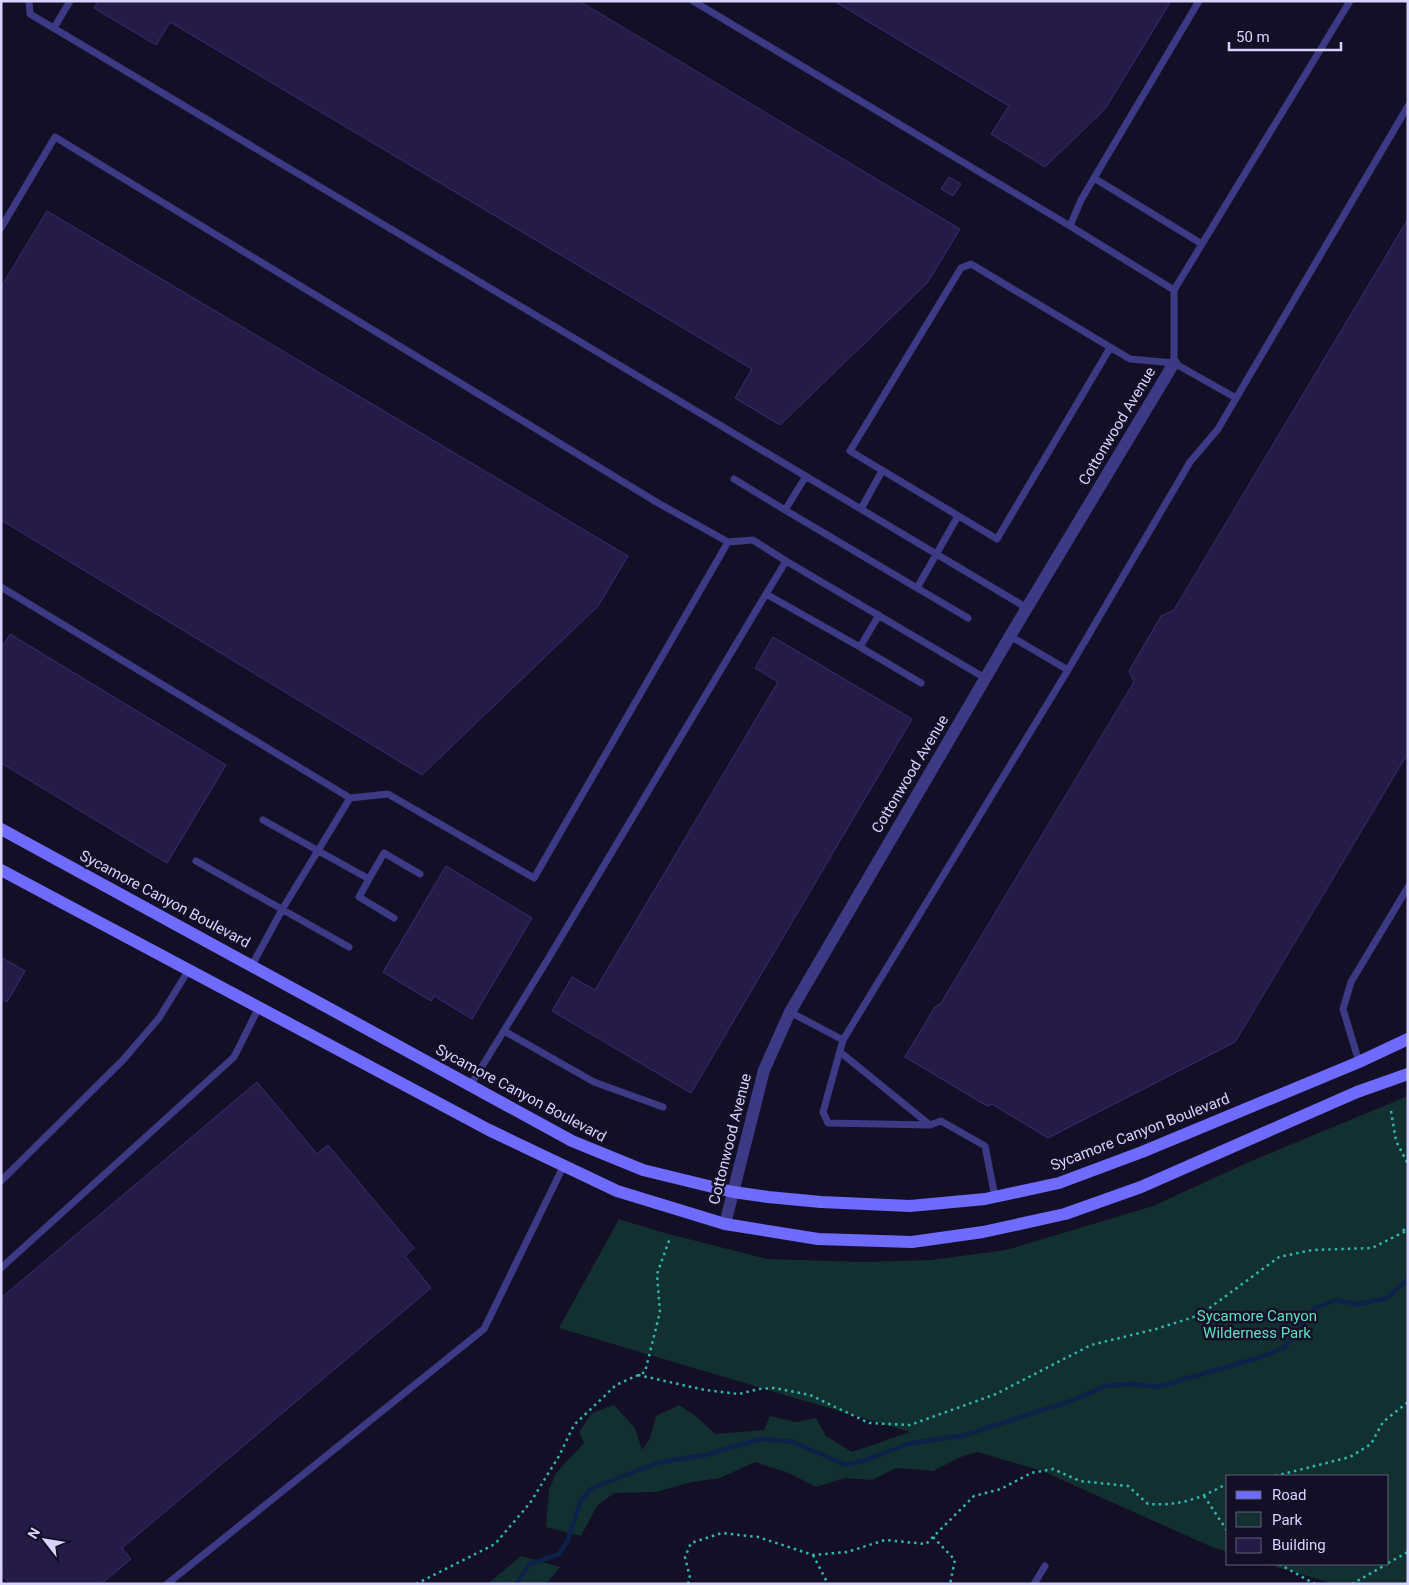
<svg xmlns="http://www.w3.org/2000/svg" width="1409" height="1585" viewBox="0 0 1409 1585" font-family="Roboto,sans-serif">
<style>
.green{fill:#12302f}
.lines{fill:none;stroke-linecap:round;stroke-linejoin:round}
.stream{stroke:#0c2248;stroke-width:4.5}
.building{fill:#241b47;stroke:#3b2d73}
.path{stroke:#2fb8b0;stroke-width:2.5;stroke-dasharray:2.5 4;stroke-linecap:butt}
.lane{stroke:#3d3a85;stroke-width:7}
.street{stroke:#3d3a85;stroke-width:12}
.secondary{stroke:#6f6bff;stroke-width:12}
.labels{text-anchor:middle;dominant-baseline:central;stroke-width:5;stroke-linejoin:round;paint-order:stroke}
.street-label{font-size:15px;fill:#d9d4ff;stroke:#130f26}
.park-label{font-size:15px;fill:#5fe0c0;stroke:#130f26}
</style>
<rect width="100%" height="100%" fill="#130f26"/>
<path class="green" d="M1408,1096V1584H1334L1267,1564H1388V1476H1228V1552L1212,1547L1042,1471L978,1452L963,1456L933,1471L896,1468L872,1480L845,1478L816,1487L791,1474L755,1462L720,1478L692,1482L656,1492L614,1493L597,1506L581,1536L546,1527L549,1490L556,1473L584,1443L579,1432L592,1413L614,1405L635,1428L642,1450L650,1438L656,1416L679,1405L697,1417L715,1434L764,1430L770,1416L796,1422L816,1418L826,1436L852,1452L910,1432L559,1328L619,1219L661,1232L767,1259L863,1262L931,1260L1006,1250L1153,1206L1249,1162Z
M521,1556L560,1567L546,1584H488Z"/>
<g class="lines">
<path class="stream" d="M516,1584L530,1564L559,1554L567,1542L581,1500L592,1488L660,1462L705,1455L761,1439L793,1442L846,1465L866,1460L908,1444L965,1435L1074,1400L1105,1386L1132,1384L1157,1387L1261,1357L1284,1348L1315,1308L1336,1300L1358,1304L1387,1298L1408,1279"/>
</g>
<path class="building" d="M98,1H579L960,229L928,282L780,425L735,398L752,369L170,22L156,45L94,8Z
M834,1H1171L1105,109L1045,167L991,134L1009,106Z
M949,177L961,184L953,196L941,189Z
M47,211L628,556L598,606L422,775L1,520V287Z
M1408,219V753L1235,1042L1048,1138L992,1104L987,1106L905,1057L935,1007L941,1003L1134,682L1129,671L1161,616L1174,610Z
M10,634L226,765L167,863L1,763V649Z
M773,637L912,719L691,1093L552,1011L572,977L595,990L778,682L755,668Z
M446,866L532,918L472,1019L434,996L431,1001L383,972Z
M1,957L25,971L7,1002L1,998Z
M257,1082L317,1154L328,1145L414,1248L405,1256L431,1288L122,1548L131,1559L101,1584H10L1,1574V1298Z"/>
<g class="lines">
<path class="path" d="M1391,1111L1396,1141L1408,1164
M1403,1231L1408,1226
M638,1375L705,1390L739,1394L759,1389L774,1388L810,1395L869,1423L910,1425L996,1394L1091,1345L1156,1329L1200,1315L1279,1257L1312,1250L1372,1248L1408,1230
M1275,1476L1350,1457L1371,1444L1383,1422L1408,1402
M1204,1496L1228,1532
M933,1537L955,1560L950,1584
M813,1555L828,1584
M1388,1563L1408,1552
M1279,1564L1315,1584
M416,1584L495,1544L530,1503L559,1456L574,1425L616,1385L645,1372L660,1312L657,1274L670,1238
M688,1584L690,1578L685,1557L691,1543L722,1533L758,1537L813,1555L847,1552L885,1540L926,1544L974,1496L1001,1489L1031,1473L1053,1469L1080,1481L1128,1486L1148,1504C1180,1506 1200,1499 1228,1483
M1352,1584L1387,1564"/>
<path class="lane" d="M29,1L30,14L1027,608
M693,1L1070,226L1081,200L1199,1
M54,28L70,1
M1094,178L1202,244
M1070,226L1174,290
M1,228L55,137L658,503L728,542
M1110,348L997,539L850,451L961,268L971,264L1130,359L1174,363L1236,398
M1174,363V290L1350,1
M806,476L785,510L917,588L958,516
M734,479L785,510
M861,509L882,471
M1,587L350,798
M917,588L968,618
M879,615L860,647L921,683
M860,647L766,594L786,561L985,678
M1068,670L1190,462L1218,429L1408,106
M263,820L369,879L384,853L420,874
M196,861L349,947
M369,879L359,897L394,918
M252,965L283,908L350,798L388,794L534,878L728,542L753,540L786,561
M790,1012L843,1040
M504,1031L594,1082L663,1107
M840,1052L930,1125
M1359,1062L1343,1009L1351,982L1408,887
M470,1086L548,959L766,594
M1,1181L123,1060L159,1018L188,971
M995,1197L985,1146L941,1121L930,1125L828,1123L823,1112L843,1040L1068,670L1010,636
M1,1268L234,1057L258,1009
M167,1584L484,1329L563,1167
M1034,1584L1045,1566"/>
<path class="street" d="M725,1224L764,1070L790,1012L1010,636L1174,363"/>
<path class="secondary" d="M1,829L572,1141L643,1170L733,1192L768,1197L821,1202L910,1206L985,1199L1059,1183L1142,1152L1359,1062L1408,1039
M1,870L489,1130L617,1191L725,1224L818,1239L912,1242L983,1232L1065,1214L1141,1187L1357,1092L1408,1074"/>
</g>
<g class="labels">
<g class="street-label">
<text transform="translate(1117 426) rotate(-59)">Cottonwood Avenue</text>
<text transform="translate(910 774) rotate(-59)">Cottonwood Avenue</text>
<text transform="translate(165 899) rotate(28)">Sycamore Canyon Boulevard</text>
<text transform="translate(521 1093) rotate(28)">Sycamore Canyon Boulevard</text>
<text transform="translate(1140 1132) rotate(-21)">Sycamore Canyon Boulevard</text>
<text transform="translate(730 1139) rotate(-76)">Cottonwood Avenue</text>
</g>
<g class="park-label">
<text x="1257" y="1316">Sycamore Canyon<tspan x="1257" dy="17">Wilderness Park</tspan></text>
</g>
</g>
<rect width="1409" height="1585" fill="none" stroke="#d9d4ff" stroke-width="5"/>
<rect x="1226" y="1475" width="162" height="90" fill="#130f26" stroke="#625e7d"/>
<rect x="1236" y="1491" width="25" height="8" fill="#6f6bff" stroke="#625e7d"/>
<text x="1272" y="1500" font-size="15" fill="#d9d4ff">Road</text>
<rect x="1236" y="1512" width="25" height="15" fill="#12302f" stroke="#625e7d"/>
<text x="1272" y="1525" font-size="15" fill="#d9d4ff">Park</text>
<rect x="1236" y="1538" width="25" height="15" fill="#241b47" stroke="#625e7d"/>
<text x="1272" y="1550" font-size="15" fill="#d9d4ff">Building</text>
<g transform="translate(45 1540) rotate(301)" stroke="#130f26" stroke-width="4" paint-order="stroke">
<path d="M0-4L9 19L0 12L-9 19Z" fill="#d9d4ff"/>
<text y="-8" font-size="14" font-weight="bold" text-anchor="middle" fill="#d9d4ff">N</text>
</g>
<path d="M1229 42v8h112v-8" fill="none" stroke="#d9d4ff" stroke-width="2.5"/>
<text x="1236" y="42" font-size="15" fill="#d9d4ff" stroke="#130f26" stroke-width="4" paint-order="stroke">50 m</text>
</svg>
